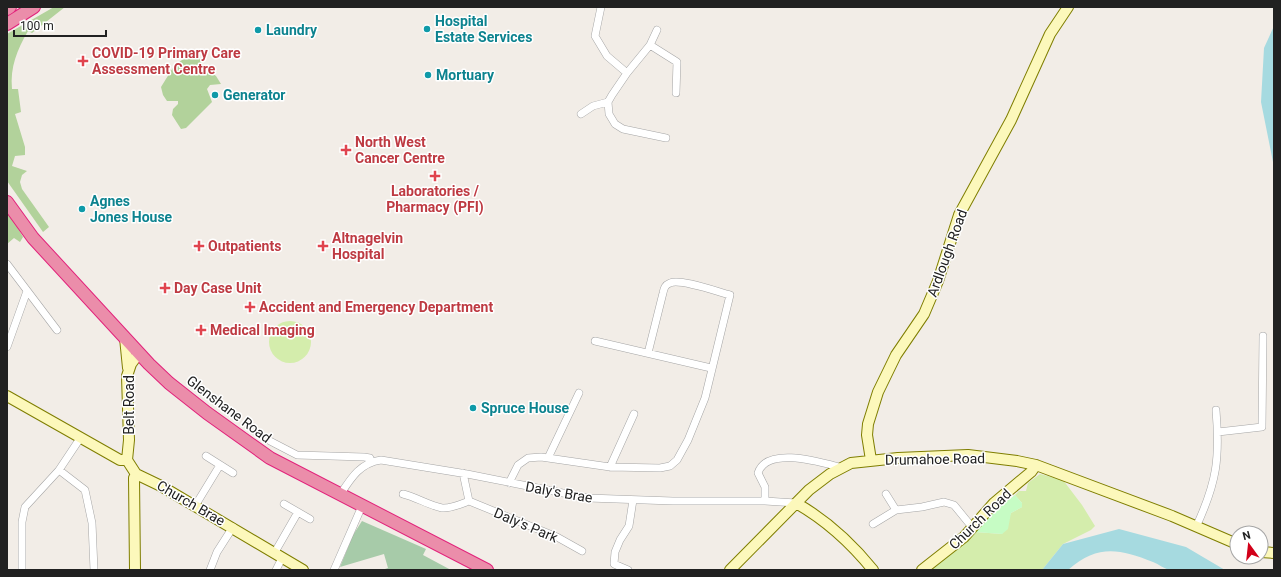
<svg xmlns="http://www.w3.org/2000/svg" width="1281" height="577" viewBox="0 0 1281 577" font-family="Roboto,sans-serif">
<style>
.grass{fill:#d4edac}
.forest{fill:#b2d29b}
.cemetery{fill:#a7cba9}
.park{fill:#c6fcc4}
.water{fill:#a6dae0}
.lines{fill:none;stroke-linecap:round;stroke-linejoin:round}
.street-casing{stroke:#a5a5a5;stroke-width:8}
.secondary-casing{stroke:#7f7e01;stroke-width:12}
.highway-casing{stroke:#e2227b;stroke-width:14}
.street{stroke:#fff;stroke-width:7}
.secondary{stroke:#fcf8bb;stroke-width:10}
.highway{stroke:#eb8daa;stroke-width:12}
.culture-dot{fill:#0f9aa8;stroke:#fff;stroke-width:1.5}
.health-dot{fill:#e0444e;stroke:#fff;stroke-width:1.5}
.labels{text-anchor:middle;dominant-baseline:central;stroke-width:3;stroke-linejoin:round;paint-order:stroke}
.culture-label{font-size:14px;font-weight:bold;fill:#0d838f;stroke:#fff;text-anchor:start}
.health-label{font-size:14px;font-weight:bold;fill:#be3a42;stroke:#fff;text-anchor:start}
.street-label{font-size:14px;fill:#212121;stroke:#fff}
</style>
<rect width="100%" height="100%" fill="#f2ede7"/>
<path class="grass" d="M269 342a21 21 0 1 1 42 0a21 21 0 1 1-42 0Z
M1040,474L1063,480L1082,505L1095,526L1091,530L1063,544L1042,570H929L967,542L975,532L1002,534L1011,513L1022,507V503L1015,495L1019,491H1026L1028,483Z"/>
<path class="forest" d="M54,7H65L32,33L28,31C17,50 10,67 12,89H18L21,112L15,114L25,147V155L15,156L12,166L27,171L22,175L20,182L22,189L49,227L43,232L7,181V34Z
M186,57L199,58L204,67L216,76L221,84L210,85L207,89L212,102L186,128L181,129L172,115L173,109L178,104V101H167L163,95L161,87L174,66Z
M7,209L23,237L20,242L14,238L7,244Z"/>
<path class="cemetery" d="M362,521L426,549L423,555L451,570H382L388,568L384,554L340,567L353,535Z"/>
<path class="park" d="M1015,495L1022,503V507L1011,513L1008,529L1002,534L975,532L992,512Z"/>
<path class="water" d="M1274,26V167L1261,102L1264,48Z
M1119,529L1186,547L1225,570C1207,570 1188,572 1170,570C1164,569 1159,564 1153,562C1119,549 1098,544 1068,570H1042L1063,544Z"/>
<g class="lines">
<defs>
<path id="street" d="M601,7L595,36L607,56L627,73
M657,30L650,45L627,73L612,95L608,102L609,114L615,124L623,129L666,138
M650,45L677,62L676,93
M581,114L593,106L608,102
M7,264L57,330
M595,341L711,368
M7,347L27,291
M1218,432L1262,427L1263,336
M270,441L297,455L364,457L370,458L371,461
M206,456L233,473
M548,458L579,393
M610,467L634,414
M59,470L85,490L92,523L94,570
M463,473L469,501L557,537L582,551
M509,483L518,465L528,458L541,457L610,467L660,468L670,466L677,460L688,440L705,398L730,295C718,292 680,278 670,283C665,285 664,288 663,293L648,353
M403,494C416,497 428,505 442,508C450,509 461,504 469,501
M886,494L896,510
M340,495C351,478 360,463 381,460L467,474L588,498L673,501H765L796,503
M765,501V487L758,473C767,445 823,463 843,468
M284,504L310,519
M195,506L220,465
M873,524L896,510L922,507L944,502L954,505L972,527
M1196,527C1217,482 1220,458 1216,410
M275,552L298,512
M22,570V522L25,507L59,470L81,437
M210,570L217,552L233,527
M276,570L282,558
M334,570L362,506
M628,570L614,564L615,552L620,540L629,526L633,500"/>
<path id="secondary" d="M125,338L128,368
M7,396L120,460H127
M127,460L136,474L161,486L303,570
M127,460L129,440L127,376L131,364L139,353
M871,460L867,435L868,424L878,392L896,355L924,314L938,281L959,215L1011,120L1050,34L1068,7
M796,503C826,520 852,544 873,570
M1261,552L1274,553
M135,570L134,478L136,474
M730,570L809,490L830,474L851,463L898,458L968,455L1017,461L1036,465L1172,516L1237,544
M922,570L964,537L994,503L1031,472L1036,465"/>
<path id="highway" d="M7,9L10,7
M7,24L34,7
M7,202L33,238L149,364L169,383L207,413L270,458L487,570"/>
</defs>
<use href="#street" class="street-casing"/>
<use href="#secondary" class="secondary-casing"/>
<use href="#highway" class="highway-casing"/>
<use href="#street" class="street"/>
<use href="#secondary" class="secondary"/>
<use href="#highway" class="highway"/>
</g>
<g class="culture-dot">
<circle cx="427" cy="29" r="4"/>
<circle cx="258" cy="30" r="4"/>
<circle cx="428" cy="75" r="4"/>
<circle cx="215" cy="95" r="4"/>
<circle cx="82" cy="209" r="4"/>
<circle cx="473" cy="408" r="4"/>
</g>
<g class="health-dot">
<path d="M81 55h4v4h4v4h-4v4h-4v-4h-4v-4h4z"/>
<path d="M344 144h4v4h4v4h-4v4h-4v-4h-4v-4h4z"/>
<path d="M433 170h4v4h4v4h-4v4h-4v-4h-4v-4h4z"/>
<path d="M197 240h4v4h4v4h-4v4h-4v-4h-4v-4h4z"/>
<path d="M321 240h4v4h4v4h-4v4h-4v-4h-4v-4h4z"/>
<path d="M163 282h4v4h4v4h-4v4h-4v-4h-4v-4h4z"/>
<path d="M248 301h4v4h4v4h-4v4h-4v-4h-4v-4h4z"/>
<path d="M199 324h4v4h4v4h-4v4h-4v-4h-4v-4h4z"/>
</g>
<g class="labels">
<g class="culture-label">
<text x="435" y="21">Hospital<tspan x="435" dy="16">Estate Services</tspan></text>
<text x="266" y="30">Laundry</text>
<text x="436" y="75">Mortuary</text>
<text x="223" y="95">Generator</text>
<text x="90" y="201">Agnes<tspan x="90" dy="16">Jones House</tspan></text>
<text x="481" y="408">Spruce House</text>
</g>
<g class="health-label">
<text x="92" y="53">COVID-19 Primary Care<tspan x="92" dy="16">Assessment Centre</tspan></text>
<text x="355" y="142">North West<tspan x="355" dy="16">Cancer Centre</tspan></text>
<text x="435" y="191" text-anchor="middle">Laboratories /<tspan x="435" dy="16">Pharmacy (PFI)</tspan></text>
<text x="332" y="238">Altnagelvin<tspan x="332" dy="16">Hospital</tspan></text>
<text x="208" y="246">Outpatients</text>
<text x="174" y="288">Day Case Unit</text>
<text x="259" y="307">Accident and Emergency Department</text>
<text x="210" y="330">Medical Imaging</text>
</g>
<g class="street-label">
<text transform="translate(947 253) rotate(-70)">Ardlough Road</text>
<text transform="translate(129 405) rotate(-90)">Belt Road</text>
<text transform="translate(229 409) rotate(37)">Glenshane Road</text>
<text transform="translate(935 459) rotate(-1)">Drumahoe Road</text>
<text transform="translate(559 492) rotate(10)">Daly's Brae</text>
<text transform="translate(191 503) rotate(30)">Church Brae</text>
<text transform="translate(980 519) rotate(-44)">Church Road</text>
<text transform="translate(526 525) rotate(23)">Daly's Park</text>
</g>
</g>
<rect width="1281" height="577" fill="none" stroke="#212121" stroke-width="16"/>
<g transform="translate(1249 545) rotate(345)"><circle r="19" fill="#ffffff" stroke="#a6a6a6"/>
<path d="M0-3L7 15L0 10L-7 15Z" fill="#d20019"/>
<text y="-6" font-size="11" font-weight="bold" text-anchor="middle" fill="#212121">N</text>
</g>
<path d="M14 30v6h92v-6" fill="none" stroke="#212121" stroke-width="2"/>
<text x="20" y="30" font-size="12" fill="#212121" stroke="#ffffff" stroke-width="3" paint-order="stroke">100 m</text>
</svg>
